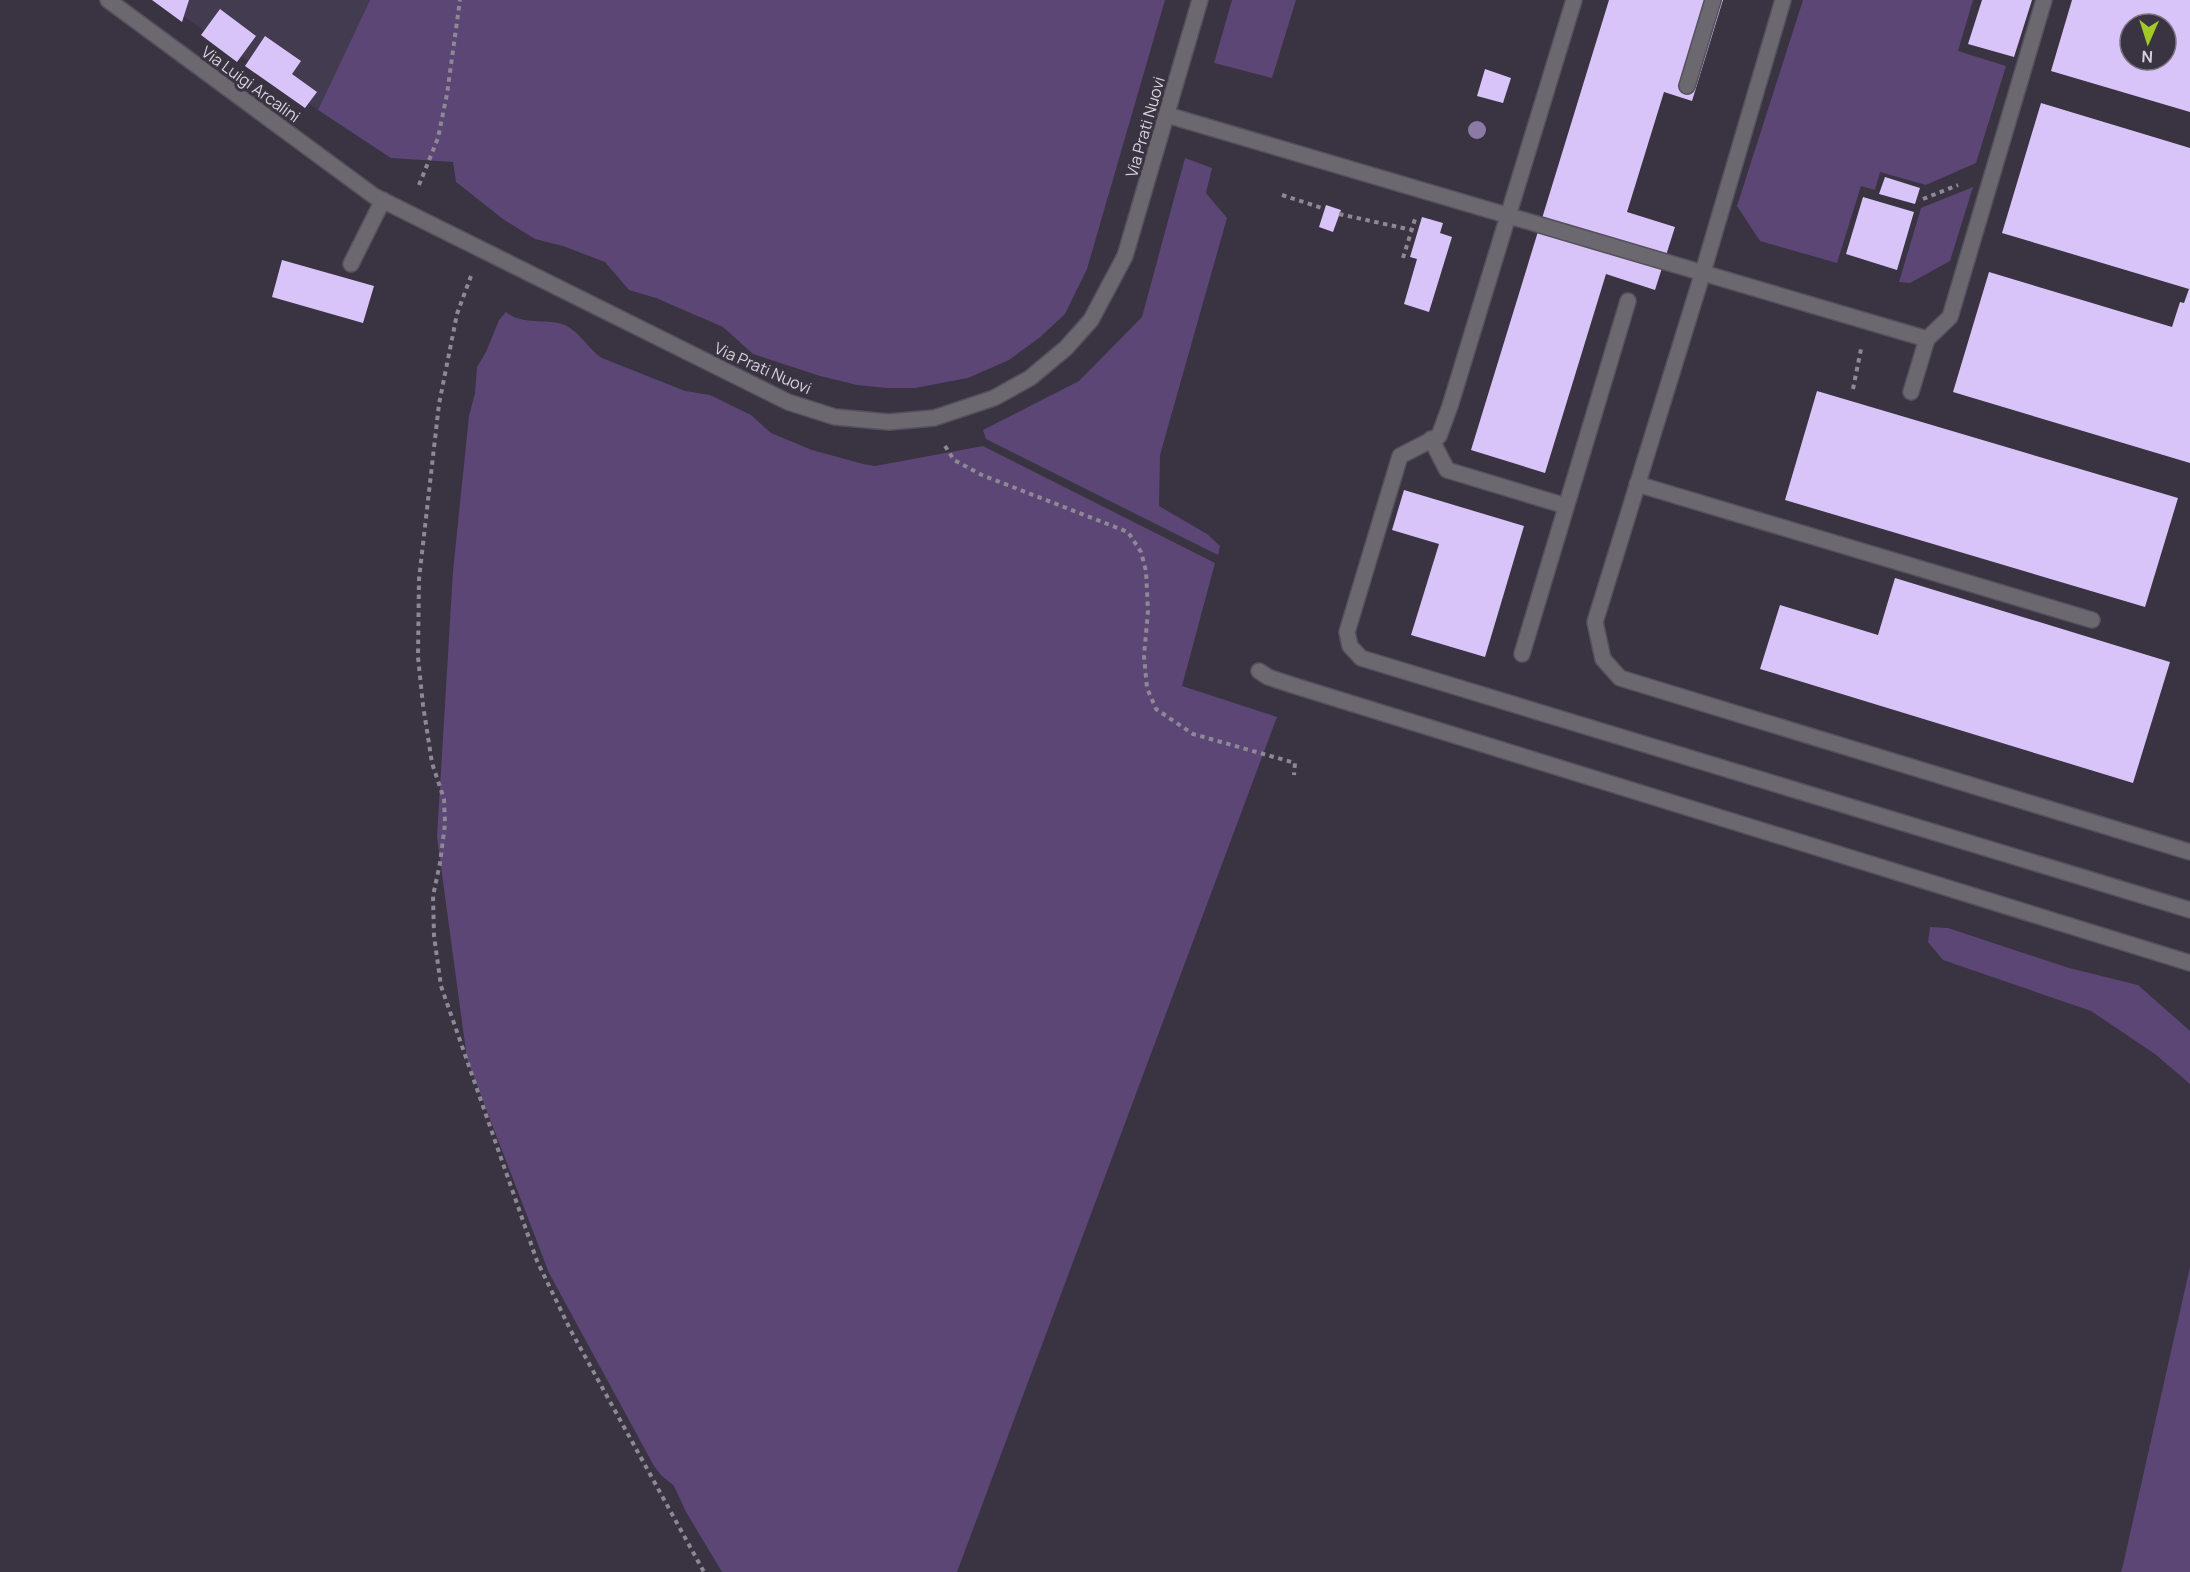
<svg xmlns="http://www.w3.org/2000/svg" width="2190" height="1572" viewBox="0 0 2190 1572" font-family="Manrope,sans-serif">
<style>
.built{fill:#433b50}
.green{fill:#5b4676}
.building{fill:#d9c4f9;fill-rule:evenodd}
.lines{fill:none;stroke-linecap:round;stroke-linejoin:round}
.minor-casing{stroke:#55505e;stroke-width:18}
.path{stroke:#8d8894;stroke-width:4;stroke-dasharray:4.5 4.5;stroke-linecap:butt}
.minor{stroke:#6b686f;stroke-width:15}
.tree{fill:#8c79a6}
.labels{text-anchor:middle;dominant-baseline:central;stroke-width:6;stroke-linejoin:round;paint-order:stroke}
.street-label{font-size:16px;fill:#d6d3dc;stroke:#393342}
</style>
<rect width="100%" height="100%" fill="#393342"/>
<path class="built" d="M160,0H370L318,110Z"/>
<path class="green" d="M370,0H1165L1087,269L1065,314L1039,338L1009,360L968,378L915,388H886L857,385L820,376L753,354L723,327L656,298L629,290L605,262L563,246L535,239L503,219L456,182L453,162L391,158L318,110Z
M1232,0H1296L1272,78L1214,63Z
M1803,0H1973L1958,51L2006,66L1976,163L1926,185L1880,172L1875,190L1861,186L1837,263L1760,241L1737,206Z
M1185,158L1212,168L1206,193L1227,218L1160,455L1159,506L1207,534L1220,546L1218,555L986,439L983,430L1079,381L1142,317Z
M1973,187L1950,261L1910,283L1899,282L1921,208Z
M506,312C521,325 544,319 562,324C578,329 588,349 602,358L685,391L710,395L751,415L771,433L812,450L863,464L875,466L983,446L1215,563L1182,686L1277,717L957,1572H722L686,1512L674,1486L661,1475L654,1466L549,1273L467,1059L437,837L453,571L469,416L475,393L477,367L486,352L499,320Z
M1930,927L1948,928L2069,968L2138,985L2190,1031V1084L2155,1054L2091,1011L1943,960L1928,942Z
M2190,1267V1572H2121L2123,1565Z"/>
<path class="building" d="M152,0H189L182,22Z
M1609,0H1723L1692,101L1664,92L1627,212L1675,227L1655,290L1606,274L1545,473L1471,450Z
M1982,0H2032L2014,57L1968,44Z
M2072,0H2190V112L2051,71ZM2130,24H2166V60H2130Z
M220,9L256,36L237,62L201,35Z
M265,36L301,61L292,74L317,92L305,108L245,66Z
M1485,69L1511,78L1503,103L1477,96Z
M2041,103L2190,148V463L1953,392L1989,272L2172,327L2180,302L2184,303L2189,289L2002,233Z
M1885,177L1920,188L1915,204L1879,194Z
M1863,197L1914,212L1897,270L1846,254Z
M1326,205L1341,210L1333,232L1319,227Z
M1422,217L1443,223L1440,233L1452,237L1429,312L1404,304L1417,259L1410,257Z
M282,260L374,286L363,323L272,297Z
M1817,391L2178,498L2145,607L1785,500Z
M1404,490L1524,526L1485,657L1411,635L1439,544L1392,530Z
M1895,578L2170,662L2133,783L1760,669L1780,605L1878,635Z"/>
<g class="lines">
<defs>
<path id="minor" d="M108,0L374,196L788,402L835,417L889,422L934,418L994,398L1030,378L1066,348L1091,320L1125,256L1200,0
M1574,0L1450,406L1439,436L1400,456L1347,632L1350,646L1361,658L2190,910
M1783,0L1703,272L1595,622L1603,659L1620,678L2190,852
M1687,86L1713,0
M1167,115L1927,339
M351,264L383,200
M1911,392L1927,339L1950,317L2044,0
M1431,439L1447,470L1566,506
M1637,484L2092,620
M1522,654L1628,301
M1259,671L1268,677L1292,685L2190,963"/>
</defs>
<use href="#minor" class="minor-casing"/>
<path class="path" d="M419,185L438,138L447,94L460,0
M1282,195L1325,209
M1923,199L1958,185
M1339,214L1412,230
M1403,258L1415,219
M471,276L457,314L439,404L419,579L418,657L423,705L432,763L444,799L445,824L440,863L433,896L434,936L441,986L537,1261L571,1331L704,1572
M1853,389L1861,349
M945,446L954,460L982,475L1128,532L1141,552L1146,571L1148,611L1144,656L1147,688L1156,709L1193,734L1295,763L1294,775"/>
<use href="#minor" class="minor"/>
</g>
<circle class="tree" cx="1477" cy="130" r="9"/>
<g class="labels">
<g class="street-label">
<text transform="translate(251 84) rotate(36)">Via Luigi Arcalini</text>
<text transform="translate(1145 127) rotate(-74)">Via Prati Nuovi</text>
<text transform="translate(763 368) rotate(24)">Via Prati Nuovi</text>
</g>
</g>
<g transform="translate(2148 42) rotate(183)"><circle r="28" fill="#393342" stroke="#787380" stroke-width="1.5"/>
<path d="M0-4.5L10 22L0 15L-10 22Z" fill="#a3c927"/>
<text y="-9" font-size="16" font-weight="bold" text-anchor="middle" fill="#d6d3dc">N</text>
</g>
</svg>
